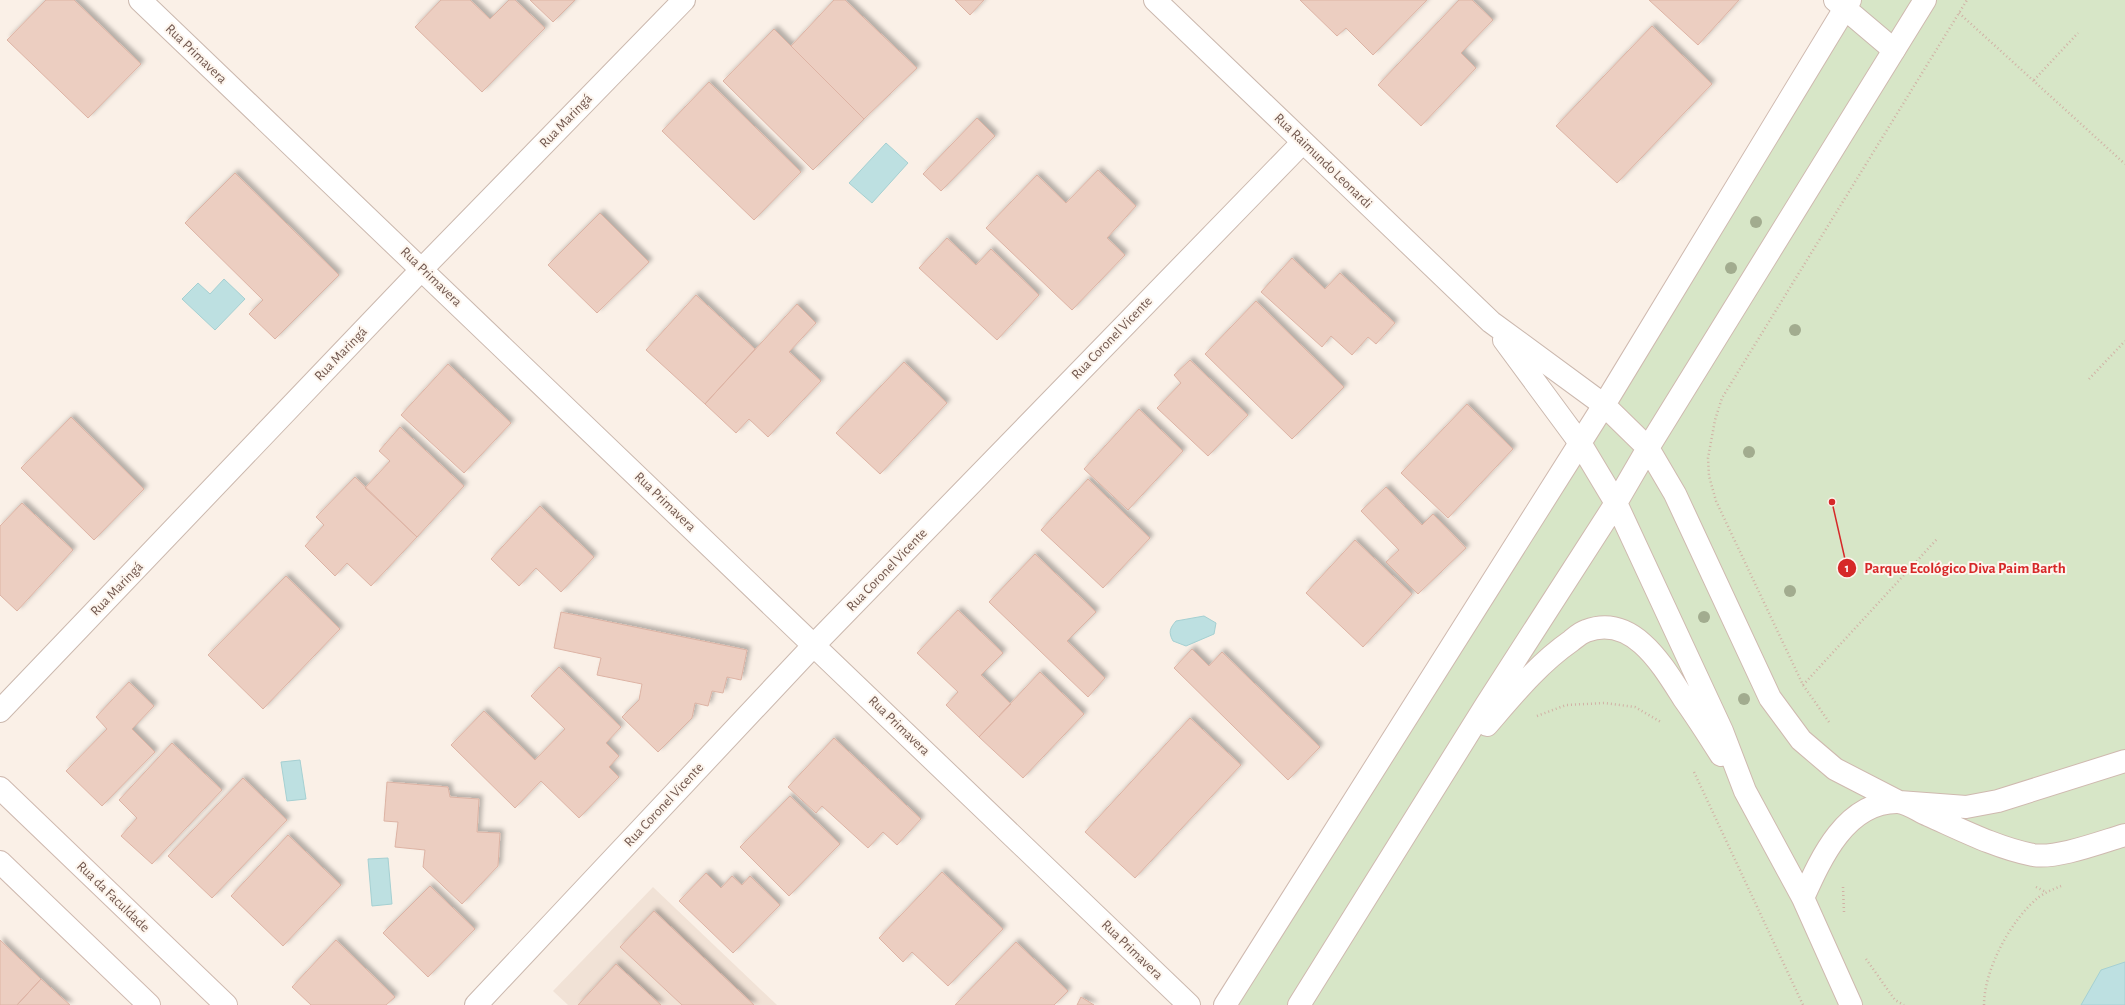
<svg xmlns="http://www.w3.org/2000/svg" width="2125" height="1005" viewBox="0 0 2125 1005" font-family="'Alegreya Sans',sans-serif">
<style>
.residential{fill:#f1e2d6}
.green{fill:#d7e6c7}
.water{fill:#bde0e1;stroke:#a5d0d2}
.building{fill:#eccec1;stroke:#ddb3a4;filter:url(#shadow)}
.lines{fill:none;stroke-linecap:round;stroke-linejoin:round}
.street-casing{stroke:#cbb8ae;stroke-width:24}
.secondary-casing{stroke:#cfb9af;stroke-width:24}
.path{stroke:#d1b1a5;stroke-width:2.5;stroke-dasharray:1 3;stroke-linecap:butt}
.street{stroke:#fff;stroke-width:22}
.secondary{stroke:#fff;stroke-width:22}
.tree{fill:#a2ac8f}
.labels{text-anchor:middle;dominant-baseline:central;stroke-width:4;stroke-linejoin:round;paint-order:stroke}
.street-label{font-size:14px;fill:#71574e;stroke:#fdf5ed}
.leader{fill:none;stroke:#d62828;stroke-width:1.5}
.callout-dot{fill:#d62828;stroke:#fdf5ed;stroke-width:1.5}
.mark-label{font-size:12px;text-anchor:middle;font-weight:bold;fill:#fff}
.callout-label{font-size:15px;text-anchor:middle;font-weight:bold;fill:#d62828;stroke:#fdf5ed;stroke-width:4;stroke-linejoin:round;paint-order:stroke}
</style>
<defs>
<filter id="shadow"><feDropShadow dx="3.5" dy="-3.5" stdDeviation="2" flood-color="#0004"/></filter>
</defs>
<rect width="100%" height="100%" fill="#faf0e7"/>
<path class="residential" d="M653,887L777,1005H568L553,991Z"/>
<path class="green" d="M1860,0H2125V1005H1216Z"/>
<path class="water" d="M886,143L908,163L872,203L849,183Z
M224,279L245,299L215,330L182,299L198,283L210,294Z
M1204,616L1216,623L1214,634L1186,646L1173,641C1168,632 1170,628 1176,621Z
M300,760L306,799L287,801L281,762Z
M388,858L392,904L372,906L368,859Z
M2125,962V1005H2081L2101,970Z"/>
<path class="building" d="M46,0H74L141,64L88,118L7,40Z
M441,0H470L490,19L509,0H515L545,28L482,92L415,27Z
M530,0H575L553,22Z
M834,0H845L917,68L864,119L791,46Z
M955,0H984L970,15Z
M1300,0H1427L1373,55L1346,28L1337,36Z
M1459,0H1472L1493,20L1461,53L1476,68L1421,126L1378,85Z
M1649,0H1739L1698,45Z
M1652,26L1712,84L1617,183L1556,126Z
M774,29L864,119L813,170L723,81Z
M709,82L801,172L754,220L662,131Z
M977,118L995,136L941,191L923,174Z
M1098,170L1136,206L1107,238L1125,255L1072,310L986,228L1037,175L1066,203Z
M235,173L339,275L275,339L249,314L263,300L185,223Z
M600,213L649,262L597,313L548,265Z
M947,238L976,265L991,249L1039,295L997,340L919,268Z
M1292,258L1325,289L1340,273L1395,323L1376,344L1368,337L1352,355L1331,336L1322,347L1261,292Z
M696,295L755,349L705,404L646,350Z
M1256,301L1344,387L1292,439L1205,354Z
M797,304L816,323L789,352L821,381L768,437L749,419L736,433L705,404Z
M1190,360L1248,415L1208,456L1157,408L1181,383L1174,375Z
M904,362L947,403L880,474L836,433Z
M448,364L511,423L464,473L401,415Z
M1467,404L1513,449L1448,518L1401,473Z
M1139,409L1183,451L1128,510L1084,469Z
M71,417L144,489L94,540L21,468Z
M400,427L464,486L417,537L365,488L390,461L379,451Z
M355,477L417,537L371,586L347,563L335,576L305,546L324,525L316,517Z
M1088,479L1150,538L1103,588L1041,530Z
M1386,487L1422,525L1433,514L1466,548L1418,594L1386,562L1399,550L1361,511Z
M22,503L73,550L17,611L0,595V526Z
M540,506L594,557L561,592L536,568L519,586L491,559Z
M1355,540L1412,594L1363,647L1306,593Z
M1035,554L1096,612L1067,641L1105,678L1088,697L989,602Z
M286,576L340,629L263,709L208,655Z
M958,610L1003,653L981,675L1011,704L979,737L946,705L958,692L917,653Z
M561,612L747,650L741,680L727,677L723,693L712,691L708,706L695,703L692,718L658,752L622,717L639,700L642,684L597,675L601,658L554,648Z
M1192,649L1209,666L1222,652L1320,747L1288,780L1174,668Z
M559,667L621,727L606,743L619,756L609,767L619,777L579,818L541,781L515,808L451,745L484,711L535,760L565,729L531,696Z
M1040,672L1084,714L1023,778L979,737Z
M129,682L154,706L132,729L155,752L102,806L66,771L107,729L96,717Z
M1190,718L1241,765L1135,878L1085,832Z
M834,738L921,819L897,845L883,832L868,848L822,806L816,813L788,787Z
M172,743L222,790L152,864L121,836L137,818L119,800Z
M243,778L287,820L212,898L168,856Z
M387,782L448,787L450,797L479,799L477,832L500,833L498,866L462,904L423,867L425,850L395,847L398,822L384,821Z
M790,796L840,844L789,896L740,847Z
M288,835L341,885L283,946L231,896Z
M942,872L1003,929L948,986L912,952L903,962L879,938Z
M706,873L721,888L732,876L742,885L750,876L780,905L733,953L679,901Z
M430,886L475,929L428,977L383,933Z
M654,911L754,1005H682L620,947Z
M0,940L41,979L17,1005H0Z
M336,940L395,997L386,1005H311L292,987Z
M1016,942L1068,991L1054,1005H955Z
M616,964L661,1005H578Z
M41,979L70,1005H17Z
M1081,997L1094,1005H1077Z"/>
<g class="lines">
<defs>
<path id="street" d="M140,0L1189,1005
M1155,0L1491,322L1604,405
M1835,0L1894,50
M1504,340L1580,443
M0,711L422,269L684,0
M476,1005L814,645L1303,142"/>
<path id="secondary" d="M1604,405L1648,448L1675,494L1770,698L1801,740L1835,769L1899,802L1966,807L1998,801L2125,761
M1580,443L1616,503L1722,731L1745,791L1803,898L1851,1005
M1487,725C1513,695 1538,664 1571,641C1575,638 1580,633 1586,631C1633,613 1663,666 1684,699C1697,717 1709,736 1721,755
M0,788L226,1005
M0,862L149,1005
M1803,898C1821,858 1846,802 1897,802C1907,802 1920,812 1928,815C1962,830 1997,848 2033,855C2057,859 2101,842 2125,835
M1225,1005L1604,405L1850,0
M1299,1005L1486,705L1616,503L1648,448L1925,0"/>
</defs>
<use href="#street" class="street-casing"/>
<use href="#secondary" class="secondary-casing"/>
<path class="path" d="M1959,13L2125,164
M2034,80L2078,33
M2089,379L2125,341
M1803,685L1937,539
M1537,716L1566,705L1605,703L1635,707L1661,722
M1829,722L1803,685L1716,501L1709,476L1708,458L1715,420L1722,398L1967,0
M1694,772L1803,1005
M1843,887L1844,912
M2036,887L2046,892
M1866,959L1895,1000L1904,1005
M1984,1005C1984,970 2011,919 2039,897C2046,892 2054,889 2061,886"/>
<use href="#street" class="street"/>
<use href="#secondary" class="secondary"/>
</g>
<g class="tree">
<circle cx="1756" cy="222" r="6"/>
<circle cx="1731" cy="268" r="6"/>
<circle cx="1795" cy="330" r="6"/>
<circle cx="1749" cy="452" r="6"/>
<circle cx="1790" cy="591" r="6"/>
<circle cx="1704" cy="617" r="6"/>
<circle cx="1744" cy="699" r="6"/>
</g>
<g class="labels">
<g class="street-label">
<text transform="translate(196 54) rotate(44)">Rua Primavera</text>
<text transform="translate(566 121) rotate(-46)">Rua Maringá</text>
<text transform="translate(1323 161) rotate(44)">Rua Raimundo Leonardi</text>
<text transform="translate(431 277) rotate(44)">Rua Primavera</text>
<text transform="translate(1112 338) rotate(-46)">Rua Coronel Vicente</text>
<text transform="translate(341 354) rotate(-46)">Rua Maringá</text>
<text transform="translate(665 502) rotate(44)">Rua Primavera</text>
<text transform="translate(887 570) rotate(-46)">Rua Coronel Vicente</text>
<text transform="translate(117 589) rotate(-46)">Rua Maringá</text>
<text transform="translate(899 726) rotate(44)">Rua Primavera</text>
<text transform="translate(664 805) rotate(-47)">Rua Coronel Vicente</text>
<text transform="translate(113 897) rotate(44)">Rua da Faculdade</text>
<text transform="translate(1132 950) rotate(44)">Rua Primavera</text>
</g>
</g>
<path class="leader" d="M1832 502L1847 568"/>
<g class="callout-dot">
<circle cx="1832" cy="502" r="4"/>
<circle cx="1847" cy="568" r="10"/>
</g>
<g class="mark-label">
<text x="1847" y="572">1</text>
</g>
<g class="callout-label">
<text x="1965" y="573">Parque Ecológico Diva Paim Barth</text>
</g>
</svg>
